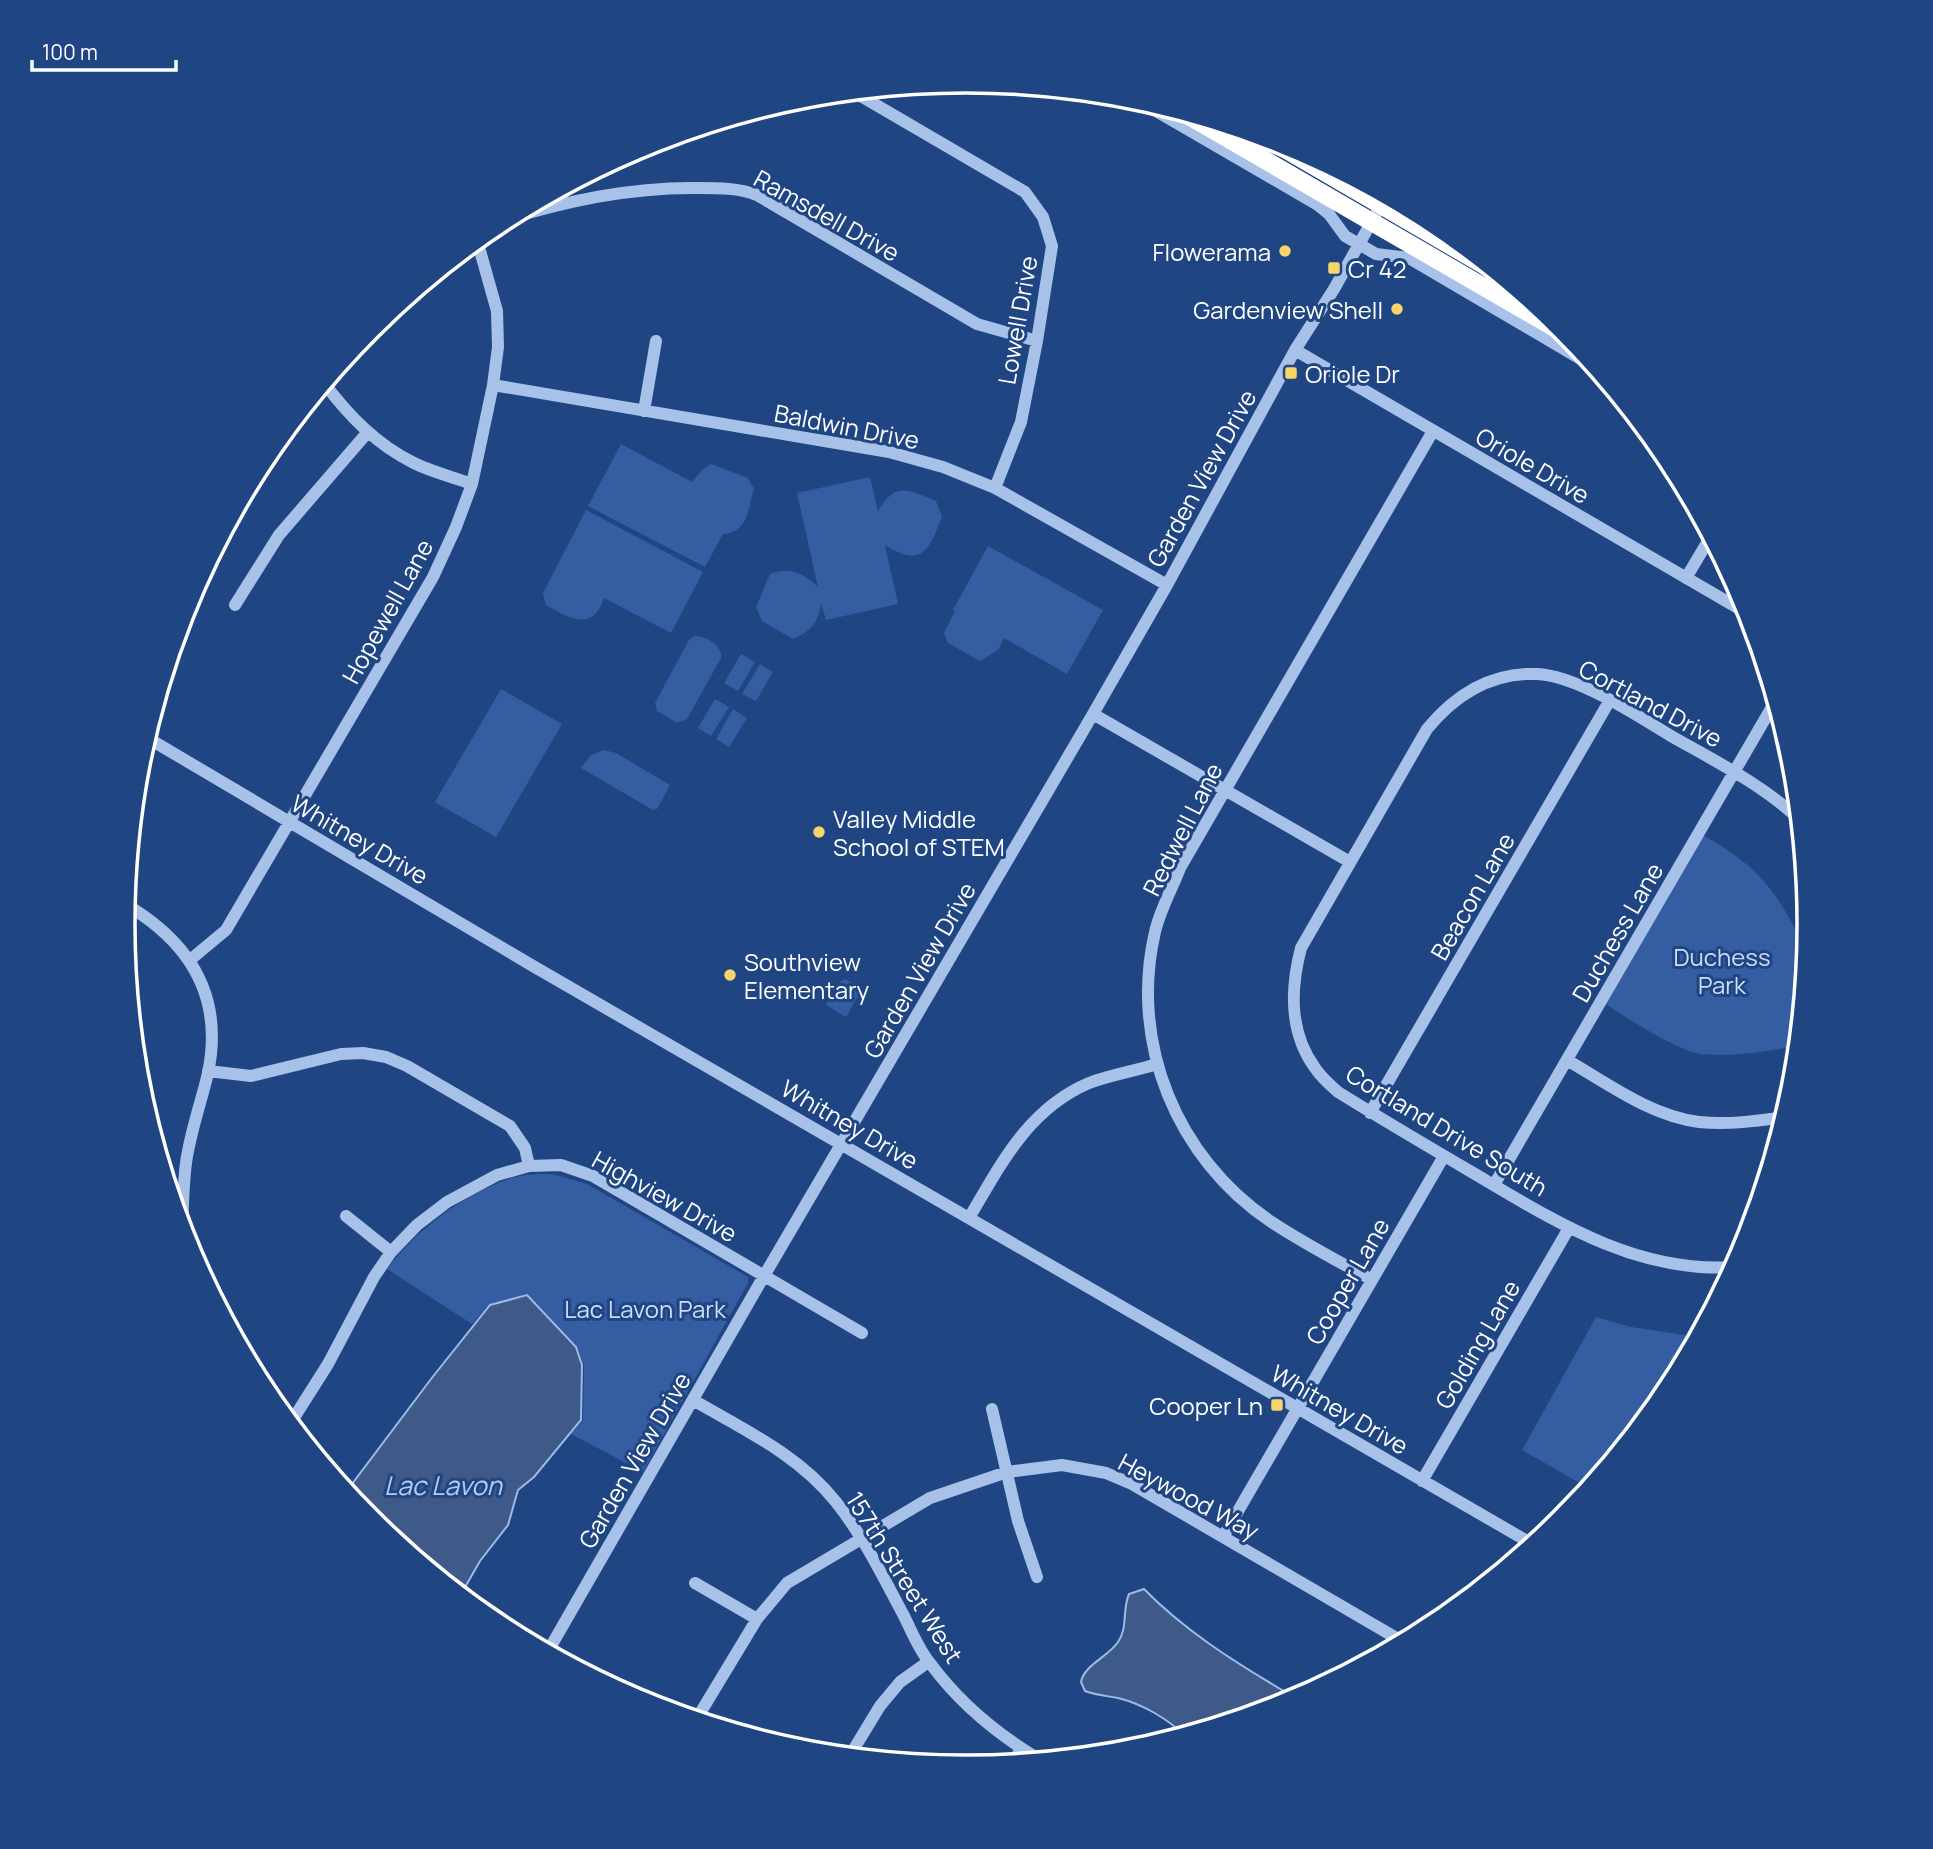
<svg xmlns="http://www.w3.org/2000/svg" width="1933" height="1849" viewBox="0 0 1933 1849" font-family="Manrope,sans-serif">
<style>
.green{fill:#345ea1}
.water{fill:#3f5a88;stroke:#9bbbea;stroke-width:2}
.lines{fill:none;stroke-linecap:round;stroke-linejoin:round}
.minor{stroke:#a7c1e9;stroke-width:12}
.highway{stroke:#fff;stroke-width:18}
.poi-dot{fill:#f6d668;stroke:#204583;stroke-width:2.5}
.labels{text-anchor:middle;dominant-baseline:central;stroke-width:6;stroke-linejoin:round;paint-order:stroke}
.street-label{font-size:24px;fill:#fff;stroke:#204583}
.poi-label{font-size:24px;fill:#fff;stroke:#204583;text-anchor:start}
.park-label{font-size:24px;fill:#cbdcf7;stroke:#204583}
.water-label{font-size:26px;font-style:italic;fill:#b3cbf0;stroke:#204583}
.rim{fill:none;stroke:#fff;stroke-width:3.5}
</style>
<rect width="100%" height="100%" fill="#204583"/>
<path class="green" d="M621,444L692,482L702,470L711,464L748,478L754,489C747,510 749,532 723,534L705,567L588,506Z
M870,477L878,511C896,481 908,490 936,501L942,517C929,549 923,569 885,545L898,604L826,620L821,603C819,622 810,632 793,639L762,621L756,607L770,574C791,566 804,574 818,587L797,493Z
M586,510L703,572L671,633L604,598C592,633 569,618 546,605L543,593Z
M988,546L1103,610L1067,674L1004,638L998,650L980,661L948,643L944,633L955,611L953,610Z
M694,636C706,636 723,645 721,658L687,719L677,723L657,711L655,703L689,640Z
M741,654L755,662L738,691L724,683Z
M760,664L773,672L756,701L742,694Z
M501,689L562,724L496,837L435,802Z
M715,699L729,707L711,736L698,728Z
M733,709L747,718L729,747L716,739Z
M604,750L616,753L670,785L657,809L653,810L581,768L591,755Z
M1703,835C1746,860 1768,878 1792,923C1798,935 1805,945 1807,958L1798,1046C1767,1051 1733,1057 1701,1054C1678,1051 1626,1018 1606,1004Z
M845,979L862,989L846,1017L826,1005L841,981Z
M552,1174L587,1184L748,1277V1283L643,1472L571,1434L583,1420L584,1365L577,1347L528,1294L489,1304L472,1324L387,1269C418,1229 461,1196 509,1179C523,1174 538,1174 552,1174Z
M1596,1317L1631,1327L1699,1337L1668,1394L1590,1489L1522,1450Z"/>
<path class="water" d="M527,1295L576,1347L582,1365L581,1420L534,1477L518,1490L508,1525L480,1561L460,1596L369,1521L346,1492L431,1379L490,1305Z
M1144,1589C1184,1630 1233,1661 1282,1690L1291,1694L1305,1696L1289,1704L1185,1736C1167,1718 1142,1704 1118,1698C1107,1696 1096,1695 1085,1691L1081,1682C1084,1665 1108,1657 1118,1642C1128,1628 1122,1610 1129,1594Z"/>
<g class="lines">
<path class="minor" d="M854,92L1025,192L1043,217L1052,246L1037,341L1021,422L995,488
M1132,97L1318,205L1329,214L1345,236L1376,254L1409,258L1596,368
M501,221C566,201 630,187 699,188C720,188 738,188 757,195L977,324L1037,341
M1295,350L1750,615
M324,383C349,416 377,445 414,463C432,472 453,477 472,484
M493,385L889,452L943,467L995,488L1167,585
M644,411L656,341
M1686,578L1711,536
M235,605L279,535L367,433
M1093,714L1350,862
M146,737L533,966L1534,1545
M125,904C190,942 224,996 208,1073C201,1103 190,1133 186,1163C183,1185 183,1210 182,1233
M190,960L226,930L433,577L456,527L472,484L493,385L498,347L497,311L477,240
M1567,1060C1608,1084 1651,1116 1699,1122C1728,1125 1757,1121 1786,1117
M208,1071L251,1076L341,1054L363,1053L386,1057L407,1066L510,1126L525,1148L529,1166
M1370,1113L1610,700
M1494,1185L1776,700
M346,1216L391,1252
M969,1218C1001,1164 1028,1109 1089,1083C1110,1075 1135,1071 1157,1064
M1736,1267C1637,1274 1556,1222 1475,1174C1429,1147 1383,1120 1338,1092C1330,1085 1321,1077 1315,1068C1289,1032 1290,990 1301,948L1427,729C1455,695 1491,672 1537,674C1578,676 1636,715 1671,736C1715,761 1763,785 1800,820
M1372,1280C1338,1261 1303,1243 1270,1221C1177,1158 1129,1043 1155,932C1160,910 1172,889 1180,868L1433,431
M693,1400C743,1429 799,1455 836,1502C864,1537 883,1577 904,1616C912,1632 919,1650 930,1663C960,1704 998,1735 1042,1761
M992,1409L1018,1521L1037,1577
M290,1424L328,1364L374,1277L391,1252L417,1225L447,1202L497,1175L529,1166L561,1165L593,1176L862,1333
M1422,1481L1569,1228
M1223,1537L1444,1156
M695,1583L757,1619
M547,1653L764,1276L1093,714L1167,585L1295,350L1334,289L1386,196
M696,1720L757,1619L787,1583L930,1498L1007,1472L1062,1465L1106,1473L1132,1484L1405,1643
M849,1757L880,1706L900,1682L928,1662
M1012,1764L1021,1749"/>
<path class="highway" d="M1182,112L1572,338
M1266,138L1494,271"/>
</g>
<g class="poi-dot">
<circle cx="1285" cy="251" r="7"/>
<rect x="1327" y="261" width="14" height="14" rx="3.5"/>
<circle cx="1397" cy="309" r="7"/>
<rect x="1284" y="366" width="14" height="14" rx="3.5"/>
<circle cx="819" cy="832" r="7"/>
<circle cx="730" cy="975" r="7"/>
<rect x="1270" y="1398" width="14" height="14" rx="3.5"/>
</g>
<g class="labels">
<g class="street-label">
<text transform="translate(827 215) rotate(29)">Ramsdell Drive</text>
<text transform="translate(1017 320) rotate(-80)">Lowell Drive</text>
<text transform="translate(847 426) rotate(11)">Baldwin Drive</text>
<text transform="translate(1533 465) rotate(30)">Oriole Drive</text>
<text transform="translate(1201 478) rotate(-61)">Garden View Drive</text>
<text transform="translate(387 611) rotate(-61)">Hopewell Lane</text>
<text transform="translate(1651 703) rotate(28)">Cortland Drive</text>
<text transform="translate(1182 829) rotate(-63)">Redwell Lane</text>
<text transform="translate(360 839) rotate(30)">Whitney Drive</text>
<text transform="translate(1472 896) rotate(-60)">Beacon Lane</text>
<text transform="translate(1617 932) rotate(-60)">Duchess Lane</text>
<text transform="translate(919 970) rotate(-60)">Garden View Drive</text>
<text transform="translate(850 1124) rotate(30)">Whitney Drive</text>
<text transform="translate(1447 1130) rotate(31)">Cortland Drive South</text>
<text transform="translate(665 1196) rotate(29)">Highview Drive</text>
<text transform="translate(1347 1281) rotate(-60)">Cooper Lane</text>
<text transform="translate(1477 1344) rotate(-60)">Golding Lane</text>
<text transform="translate(1340 1409) rotate(30)">Whitney Drive</text>
<text transform="translate(634 1460) rotate(-60)">Garden View Drive</text>
<text transform="translate(1189 1496) rotate(28)">Heywood Way</text>
<text transform="translate(905 1577) rotate(58)">157th Street West</text>
</g>
<g class="poi-label">
<text x="1271" y="251" text-anchor="end">Flowerama</text>
<text x="1348" y="268">Cr 42</text>
<text x="1383" y="309" text-anchor="end">Gardenview Shell</text>
<text x="1305" y="373">Oriole Dr</text>
<text x="833" y="818">Valley Middle<tspan x="833" dy="28">School of STEM</tspan></text>
<text x="744" y="961">Southview<tspan x="744" dy="28">Elementary</tspan></text>
<text x="1263" y="1405" text-anchor="end">Cooper Ln</text>
</g>
<g class="park-label">
<text x="1722" y="956">Duchess<tspan x="1722" dy="28">Park</tspan></text>
<text x="645" y="1308">Lac Lavon Park</text>
</g>
<g class="water-label">
<text x="443" y="1485">Lac Lavon</text>
</g>
</g>
<path d="M0 0H1933V1849H0ZM135 924a831 831 0 1 1 1662 0a831 831 0 1 1-1662 0Z" fill="#204583" fill-rule="evenodd"/>
<path class="rim" d="M135 924a831 831 0 1 1 1662 0a831 831 0 1 1-1662 0Z"/>
<path d="M32 60v10h144v-10" fill="none" stroke="#ffffff" stroke-width="3.5"/>
<text x="42" y="60" font-size="21" fill="#ffffff" stroke="#204583" stroke-width="5" paint-order="stroke">100 m</text>
</svg>
